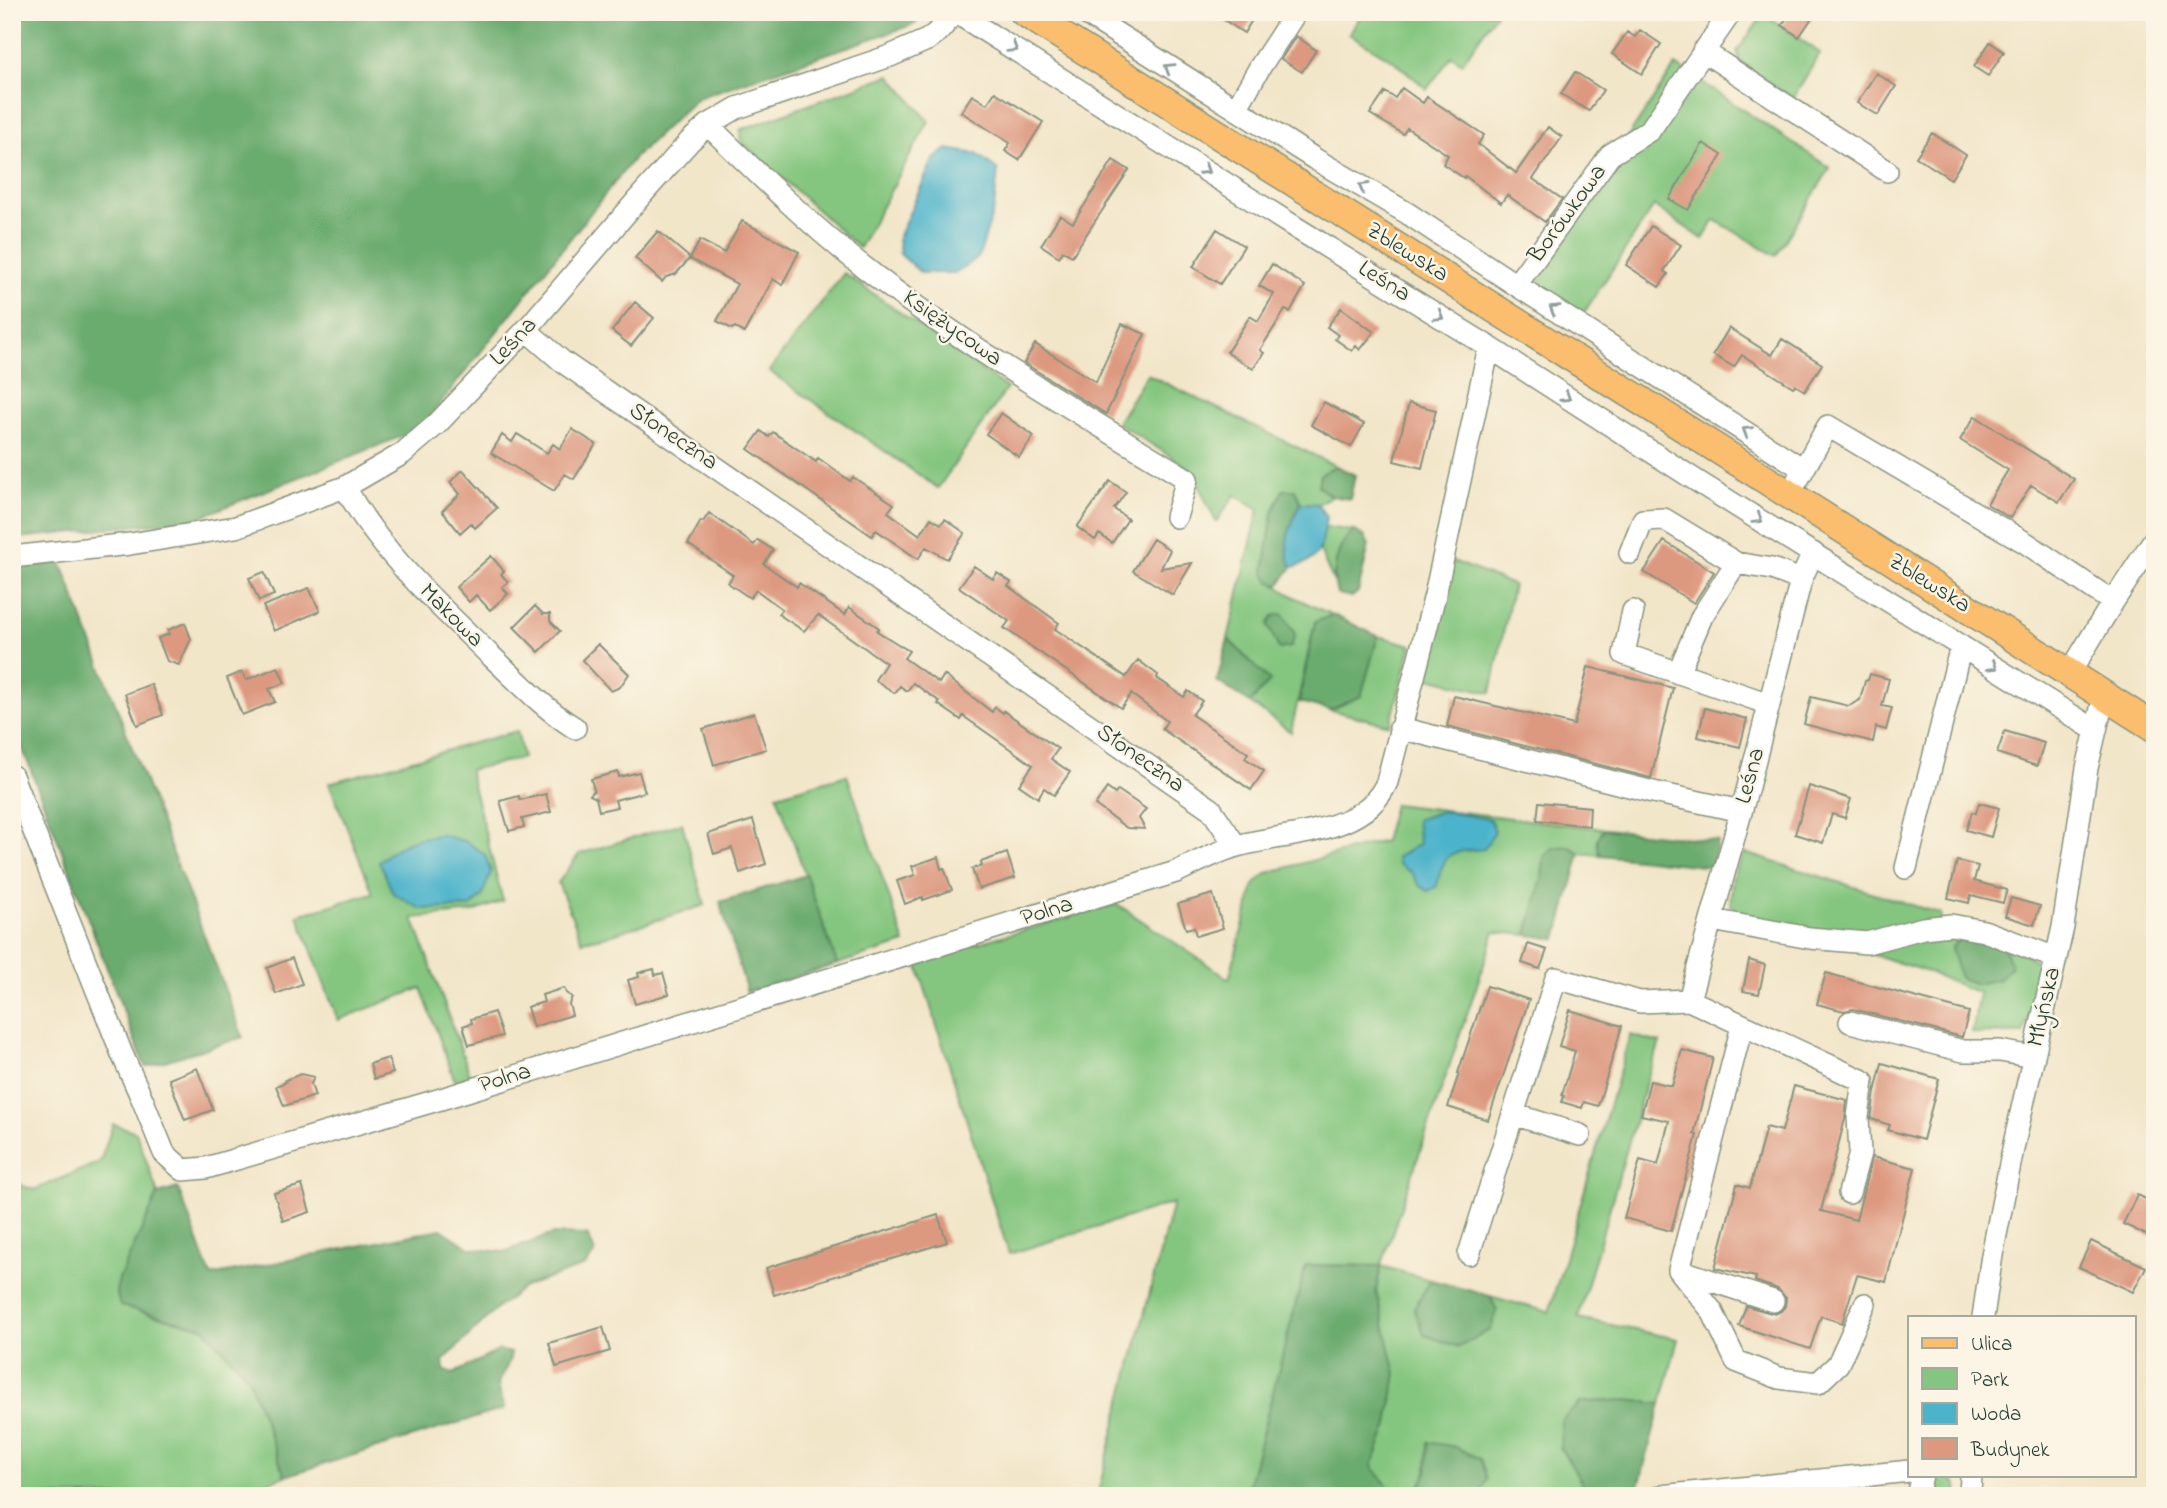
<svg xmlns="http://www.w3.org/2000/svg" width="2167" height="1508" viewBox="0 0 2167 1508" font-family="'Indie Flower',sans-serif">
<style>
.green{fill:#84c67f;stroke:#52825a;stroke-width:2;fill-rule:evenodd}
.forest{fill:#6bab6e;stroke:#457451;stroke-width:2}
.water{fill:#4cb3cb;stroke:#367880;stroke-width:2}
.building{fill:#dd9980}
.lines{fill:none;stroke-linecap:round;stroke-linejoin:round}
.minor-casing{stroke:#88927e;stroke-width:24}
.major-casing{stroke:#88927e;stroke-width:31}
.minor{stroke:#fff;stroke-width:21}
.major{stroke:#fbbe6e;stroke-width:28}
.oneway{stroke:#8f9e9a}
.labels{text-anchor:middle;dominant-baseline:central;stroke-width:5;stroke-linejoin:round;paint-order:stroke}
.street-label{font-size:24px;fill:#1f3d34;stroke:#fcf5e5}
</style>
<rect width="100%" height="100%" fill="#fcf5e5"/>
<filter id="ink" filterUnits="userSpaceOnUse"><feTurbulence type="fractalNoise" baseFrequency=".0143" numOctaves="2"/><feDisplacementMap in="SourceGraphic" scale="14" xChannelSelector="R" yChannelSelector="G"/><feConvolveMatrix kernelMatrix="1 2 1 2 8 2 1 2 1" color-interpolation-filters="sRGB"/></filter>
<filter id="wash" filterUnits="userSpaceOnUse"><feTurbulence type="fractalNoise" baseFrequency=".00686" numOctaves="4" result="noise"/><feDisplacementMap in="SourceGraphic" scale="28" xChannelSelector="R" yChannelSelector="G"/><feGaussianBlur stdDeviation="1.57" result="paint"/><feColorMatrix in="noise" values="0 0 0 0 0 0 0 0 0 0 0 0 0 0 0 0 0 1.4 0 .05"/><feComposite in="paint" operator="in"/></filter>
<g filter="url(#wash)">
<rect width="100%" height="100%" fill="#f2e6c9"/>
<path class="green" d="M1363,12H1497L1462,63L1452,56L1427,89L1394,61L1349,34Z
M1764,14L1820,53L1793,99L1740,63L1737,51Z
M1676,65L1830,168L1776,256L1715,220L1703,239L1654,206L1583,314L1532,281Z
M890,75L929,121L859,248L741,141L740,130Z
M844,273L1007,388L938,488L769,371Z
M1147,374L1336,466L1320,475L1318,486L1331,496L1318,504L1301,503L1295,490H1283L1273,512L1264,573C1277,591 1312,606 1333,615L1315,622L1291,732L1250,703L1269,681L1228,639L1259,509L1235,495L1216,522L1191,469L1117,423Z
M1325,527L1355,531C1339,541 1336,563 1333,580L1320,551Z
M1453,561L1513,585L1491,693L1425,677Z
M1378,636L1412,645L1390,725L1330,710L1361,696Z
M517,731L523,758L469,770L503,901L473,912L413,918L471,1077L455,1081L421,988L338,1020L298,915L373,893L329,783ZM482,896L471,907L421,909Z
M847,775L905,943L837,964L777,795Z
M1394,804L1605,829C1596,838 1596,844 1601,855L1580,853L1568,846L1544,857L1542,879L1527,935L1495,932L1381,1266L1431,1280L1414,1308L1497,1311L1490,1296L1549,1312L1630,1035L1660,1043L1647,1079L1578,1318L1678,1339L1661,1404L1626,1400L1560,1447L1587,1490L1588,1496H1479L1486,1479L1429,1442L1427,1472L1418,1491L1391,1490L1371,1466L1388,1425L1384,1325L1376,1291L1381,1266L1306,1265L1246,1496H1097L1173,1203L1009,1254L916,960L1117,904L1229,979L1254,885L1267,873L1384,841Z
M682,823L705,905L603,937L582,941L558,883L579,854Z
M1745,853L1941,914L1940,938C1966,935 2003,943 2027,955C2033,958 2039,964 2044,969L2023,1034L1972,1033L1979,993L1928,972L1871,954L1875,941L1745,918L1730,904L1733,875Z
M113,1124L136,1132L158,1194L119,1279L140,1312L204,1328L248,1377L285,1476L225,1496H12V1182L34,1190L100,1162Z
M1948,1475L1957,1486L1958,1496H1928L1934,1478Z"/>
<path class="forest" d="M12,12H924L915,24L697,98L634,158L420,429L195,519L12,539Z
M1336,466L1355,475L1350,499L1331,496L1318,486L1320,475Z
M1283,490H1295L1301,503C1290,527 1281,542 1292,567L1279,585L1270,582L1264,572L1273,512Z
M1355,531L1365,537L1369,545L1358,592L1352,597L1337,594C1331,574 1336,542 1355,531Z
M61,562L243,1037L145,1067L12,721V568Z
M1283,614L1295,634L1291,647L1279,649L1268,625L1273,616Z
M1333,615L1378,636L1361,696L1330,710L1299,702L1315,622Z
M1228,639L1270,681L1250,703L1217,681Z
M1605,829L1718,841L1712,867L1601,855C1596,844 1596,837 1605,829Z
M1568,846L1580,853L1557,939L1527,935L1542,879L1544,857L1552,848Z
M806,875L837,964L747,992L720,902Z
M1960,936L2004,947L2011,966L1999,979L1976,984L1960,978L1951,949Z
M178,1188L211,1276L441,1229L470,1248L504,1252L553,1234L588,1235L595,1253L585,1266L524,1287L496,1309L443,1361L444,1370L453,1374L499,1350L511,1353L509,1362L498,1384L504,1409L285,1476L248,1377L204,1328L120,1306L116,1291L119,1279L158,1194Z
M1306,1265L1381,1266L1376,1291L1396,1373L1388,1425L1372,1466L1391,1490L1418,1491L1427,1472L1428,1442L1456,1447L1480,1459L1487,1479L1479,1496H1246Z
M1431,1280L1490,1296L1497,1311L1490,1330L1459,1347L1424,1335L1414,1308Z
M1626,1400L1661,1404L1639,1486L1587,1490L1560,1447L1562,1420L1581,1402Z"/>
<path class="water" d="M947,149L977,154L998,170L994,208L979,257L956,273H921L900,254L898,238L933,160Z
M1301,503L1318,504L1326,517C1322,545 1323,561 1292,567C1281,542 1290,527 1301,503Z
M1442,811L1490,819L1495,831L1484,849C1451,852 1443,851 1437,886L1428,891L1419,885L1412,873L1398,864L1397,857L1419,844L1416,820Z
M441,835L467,842L485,855L491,872L482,896L471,907L421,909L393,893L379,861C403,842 411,838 441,835Z"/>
<g id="blocks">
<path class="building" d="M1212,12H1257L1244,33Z
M1791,12H1816L1799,37L1782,25Z
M1640,30L1661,44L1642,74L1612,54L1627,32L1635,37Z
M1296,36L1316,50L1302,72L1281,59Z
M1990,42L2004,52L1988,76L1974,67Z
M1575,72L1603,90L1589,111L1561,94Z
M1876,73L1896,86L1878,115L1857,103Z
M1402,88L1423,103L1427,97L1484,135L1478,144L1516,173L1548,127L1562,137L1533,179L1562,199L1545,222L1507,195L1501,203L1465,176L1464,178L1443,164L1448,155L1407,128L1403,134L1370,114L1385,92L1395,98Z
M995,92L1043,122L1019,160L1005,151L1010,143L961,112L972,95L987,104Z
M1932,133L1966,155L1951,179L1916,157Z
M1703,143L1722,155L1688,210L1669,199Z
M1113,160L1129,170L1072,256L1063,251L1059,257L1041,245L1060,215L1073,223Z
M742,221L799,252L782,285L773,279L744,333L735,327L732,329L717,321L737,284L690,259L700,240L724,253Z
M1651,226L1681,245L1664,271L1668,274L1659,287L1626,265Z
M1217,229L1244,246L1220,284L1193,267Z
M658,231L690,258L676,274L666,277L662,282L635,258Z
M1272,264L1305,286L1290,312L1285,310L1260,350L1264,353L1253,369L1227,352L1250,316L1258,321L1274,294L1259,286Z
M635,302L654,318L631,346L612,331Z
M1341,308L1374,332L1360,350L1356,346L1352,351L1335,339L1338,335L1327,327Z
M1122,324L1145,334L1106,414L1024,363L1035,344L1096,382Z
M1729,328L1772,355L1782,339L1822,364L1805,391L1795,385L1793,387L1742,355L1734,367L1713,355Z
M1324,402L1364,424L1351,447L1311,425Z
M1409,403L1436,410L1422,468L1394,461Z
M1001,413L1034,436L1019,457L986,434Z
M1975,416L2074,479L2059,502L2031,485L2010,518L1987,504L2008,470L1960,440Z
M572,429L596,444L574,479L565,474L554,491L491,453L502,435L512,442L517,434L547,453L553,444L560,449Z
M761,431L769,437L773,432L816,462L818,458L850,481L853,477L877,493L894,504L888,512L920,535L931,518L941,524L945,519L965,533L947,559L926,547L918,559L876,530L872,536L748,449Z
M463,470L497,508L475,528L471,523L460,533L442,511L460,494L450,482Z
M1110,481L1126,492L1114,509L1128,519L1112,543L1099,534L1095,540L1077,527Z
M709,513L754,545L758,540L773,550L764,564L797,587L799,583L845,615L849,607L879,628L877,631L909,651L904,658L939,683L944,675L992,712L995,707L1003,713L1004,711L1058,749L1051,759L1070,772L1054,795L1044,788L1038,798L1019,785L1033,765L963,716L961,720L938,704L940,702L913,683L907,691L900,686L895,693L875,680L886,663L818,615L804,631L778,614L782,609L756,590L750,598L728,583L733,575L688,544L701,521L703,522Z
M1153,539L1170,550L1161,568L1192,563L1173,595L1133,571Z
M1664,541L1714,572L1694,603L1644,572Z
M491,556L504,571L501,574L508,582L502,587L508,594L490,610L476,595L469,602L456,587Z
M974,566L993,579L997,573L1011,582L1008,586L1059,623L1055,629L1126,677L1138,660L1158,675L1157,678L1184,697L1188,691L1202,701L1192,715L1248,753L1245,758L1264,771L1251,790L1162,729L1167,721L1131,694L1121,708L1004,628L1009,621L959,587Z
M264,572L274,595L259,601L249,578Z
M309,588L320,611L274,631L263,606Z
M535,606L543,614H550V621L560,631L539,652L514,627Z
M185,623L191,639L179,665L167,661L158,638L169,634L168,630Z
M598,644L629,674L620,687L611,691L582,660Z
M278,667L285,683L269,689L275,702L242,715L227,678L242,672L246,680Z
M1588,667L1673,688L1651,778L1447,726L1454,696L1574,725Z
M1870,674L1889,679L1882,706L1892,708L1886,730L1876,727L1873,742L1804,724L1811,697L1849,706L1860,700L1865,681L1868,680Z
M151,684L163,715L137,725L125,694Z
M1705,708L1747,719L1740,747L1698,737Z
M754,713L766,749L714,765L703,729Z
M2005,731L2044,743L2037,766L1997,753Z
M618,772L619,777L639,772L645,792L615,800L617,807L599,811L596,798L590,795L594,790L591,779Z
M1809,786L1851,799L1845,818L1832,814L1823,843L1795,834Z
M1107,788L1115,794L1118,790L1146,809L1139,818L1145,829L1127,828L1095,805Z
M546,794L551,812L522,819L524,827L509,831L500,801L519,796L520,800Z
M1539,802L1590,807L1589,826L1537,820Z
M1979,803L1999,808L1991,837L1966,830L1972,812L1976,813Z
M753,820L766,864L740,873L732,848L714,854L708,834Z
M1007,853L1015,878L979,889L972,869L982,866L981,862Z
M938,857L941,869L944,868L952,890L923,900V897L905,904L897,881L915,875L912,866Z
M1957,861L1978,866L1974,881L2007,890L2003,903L1971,895L1969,903L1948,898Z
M1213,894L1223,928L1196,936L1194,927L1186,929L1178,904Z
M2011,898L2040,906L2034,925L2005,916Z
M1528,944L1547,950L1540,969L1522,963Z
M292,958L302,984L276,994L267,968Z
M1749,960L1765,965L1759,994L1743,991Z
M654,969L655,975L663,973L669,994L635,1004L628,980L639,977L638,973Z
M1826,973L1969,1012L1962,1037L1853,1009L1844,1011L1817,1004Z
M1487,986L1529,1000L1488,1120L1448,1107L1459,1073H1458Z
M564,988L566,993L572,997L569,1004L572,1015L533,1027L527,1007L544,1002L542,995Z
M1570,1010L1622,1026L1598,1106L1584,1102L1582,1108L1562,1102L1564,1096L1562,1095L1575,1051L1559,1046Z
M494,1012L502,1036L469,1045L463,1026L472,1023L471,1019Z
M1682,1050L1713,1058L1694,1134L1697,1135L1671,1231L1624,1218L1640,1160L1658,1165L1669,1121L1641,1115L1650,1081L1672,1086Z
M388,1058L393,1073L374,1079L370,1064Z
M1882,1063L1939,1079L1923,1140L1888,1130L1890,1125L1871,1119L1875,1092Z
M197,1068L213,1110L185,1120L169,1079Z
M301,1074L314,1077L311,1084L315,1096L284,1106L276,1086L286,1082L285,1080Z
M1794,1086L1847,1100L1845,1119L1821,1211L1856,1220L1872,1157L1915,1168L1886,1282L1857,1275L1842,1323L1821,1316L1810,1349L1739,1326L1746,1306L1775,1314L1781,1311L1785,1306L1786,1298L1778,1289L1755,1281L1756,1277L1715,1268L1737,1184L1750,1188L1766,1127L1782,1131Z
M302,1185L310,1212L283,1221L274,1193Z
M2137,1195L2155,1203V1239L2123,1224Z
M938,1215L947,1242L774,1295L766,1268Z
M2091,1241L2146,1267L2133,1292L2079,1267Z
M603,1327L610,1351L556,1367L549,1343Z"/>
</g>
</g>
<g filter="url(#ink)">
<use href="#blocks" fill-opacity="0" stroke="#88927e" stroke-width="2"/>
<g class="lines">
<defs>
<path id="minor" d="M955,12L1298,229L1489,347L1700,483L2095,730
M1083,12L1315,159L1407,213L1516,285L1803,469
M1703,51L1887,171
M1236,109L1260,67L1296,12
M708,125C761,177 815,230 874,275C973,351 1081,414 1187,479L1176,517
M1516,285L1610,155L1650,130L1731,12
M526,330L563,362L1211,809L1236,846
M1797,481L1828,426L2026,543L2113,602
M345,487C380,552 436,603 489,654C517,680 543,708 575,728
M1630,553L1643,520L1664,519L1736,563L1772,569L1801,580
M12,557L130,544L236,527L345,487L402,454L437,424L526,330L639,198L690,141L708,125L737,108L890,56L927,40L939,31L955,12
M1633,611L1624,654L1769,704
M1678,673L1702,616L1736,563
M2069,674L2113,602L2155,538
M1400,728L1653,792L1741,811
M12,776L122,1054L143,1101L164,1153L183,1170L206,1168L441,1099L1176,872C1196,863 1216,852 1237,846C1285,832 1364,836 1387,782L1435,595L1489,347
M1906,868L1961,646
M1712,920L1810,938L1867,943L1923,928L1951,925L1984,931L2056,958
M1689,1000L1748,787L1801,580L1813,553
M1850,1022L1963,1051H2000L2033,1057
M1742,1026L1679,1270L1773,1301
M1513,1114L1580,1135
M1469,1254L1556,978L1640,1002L1689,1000L1863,1081L1858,1117L1860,1153L1849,1193
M1679,1270L1712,1311L1736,1361L1779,1378L1818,1383L1838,1364L1865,1304
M1983,1317L1992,1255L2014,1144L2063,927L2087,768L2104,696
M1660,1496L1910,1471
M1917,1496L1922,1475
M1970,1496L1971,1475"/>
<path id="major" d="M1024,12L1746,467L2155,728"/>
</defs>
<use href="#minor" class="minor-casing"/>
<use href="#major" class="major-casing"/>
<use href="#minor" class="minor"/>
<use href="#major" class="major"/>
</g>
<defs><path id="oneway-chevron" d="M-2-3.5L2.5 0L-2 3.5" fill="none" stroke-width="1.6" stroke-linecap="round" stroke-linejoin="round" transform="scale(1.75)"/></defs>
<g class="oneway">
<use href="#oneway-chevron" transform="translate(1013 48) rotate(32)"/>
<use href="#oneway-chevron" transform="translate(1169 68) rotate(-148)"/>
<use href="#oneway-chevron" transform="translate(1205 170) rotate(33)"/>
<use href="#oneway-chevron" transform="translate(1363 187) rotate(-150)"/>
<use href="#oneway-chevron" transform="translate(1554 309) rotate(-148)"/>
<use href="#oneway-chevron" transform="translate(1439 316) rotate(32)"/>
<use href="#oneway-chevron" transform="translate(1566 397) rotate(33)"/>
<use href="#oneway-chevron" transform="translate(1747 431) rotate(-148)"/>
<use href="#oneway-chevron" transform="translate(1758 519) rotate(32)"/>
<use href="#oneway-chevron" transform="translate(1993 666) rotate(32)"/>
</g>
</g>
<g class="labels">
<g class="street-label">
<text transform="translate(1568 214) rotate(-54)">Borówkowa</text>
<text transform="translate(1407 253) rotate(32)">Zblewska</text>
<text transform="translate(1384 282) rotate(32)">Leśna</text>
<text transform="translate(952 329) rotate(35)">Księżycowa</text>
<text transform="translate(514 342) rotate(-47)">Leśna</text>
<text transform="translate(673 437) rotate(34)">Słoneczna</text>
<text transform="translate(1929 584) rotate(32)">Zblewska</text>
<text transform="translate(451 616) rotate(45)">Makowa</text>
<text transform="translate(1140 759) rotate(35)">Słoneczna</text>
<text transform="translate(1751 776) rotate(-75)">Leśna</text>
<text transform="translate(1047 912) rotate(-17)">Polna</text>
<text transform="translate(2045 1007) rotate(-77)">Młyńska</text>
<text transform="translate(505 1079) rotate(-17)">Polna</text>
</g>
</g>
<rect width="2167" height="1508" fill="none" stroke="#fcf5e5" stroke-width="42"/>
<rect x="1908" y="1316" width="228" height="161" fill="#fcf5e5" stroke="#a4ab9e" stroke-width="2"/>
<rect x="1922" y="1338" width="35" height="10" fill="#fbbe6e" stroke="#a4ab9e" stroke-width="2"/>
<text x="1971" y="1350" font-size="21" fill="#1f3d34">Ulica</text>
<rect x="1922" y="1368" width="35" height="21" fill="#84c67f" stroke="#a4ab9e" stroke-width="2"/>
<text x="1971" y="1386" font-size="21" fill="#1f3d34">Park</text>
<rect x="1922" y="1403" width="35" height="21" fill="#4cb3cb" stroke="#a4ab9e" stroke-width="2"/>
<text x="1971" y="1420" font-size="21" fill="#1f3d34">Woda</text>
<rect x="1922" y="1438" width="35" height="21" fill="#dd9980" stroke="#a4ab9e" stroke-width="2"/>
<text x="1971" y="1456" font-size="21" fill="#1f3d34">Budynek</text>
</svg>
